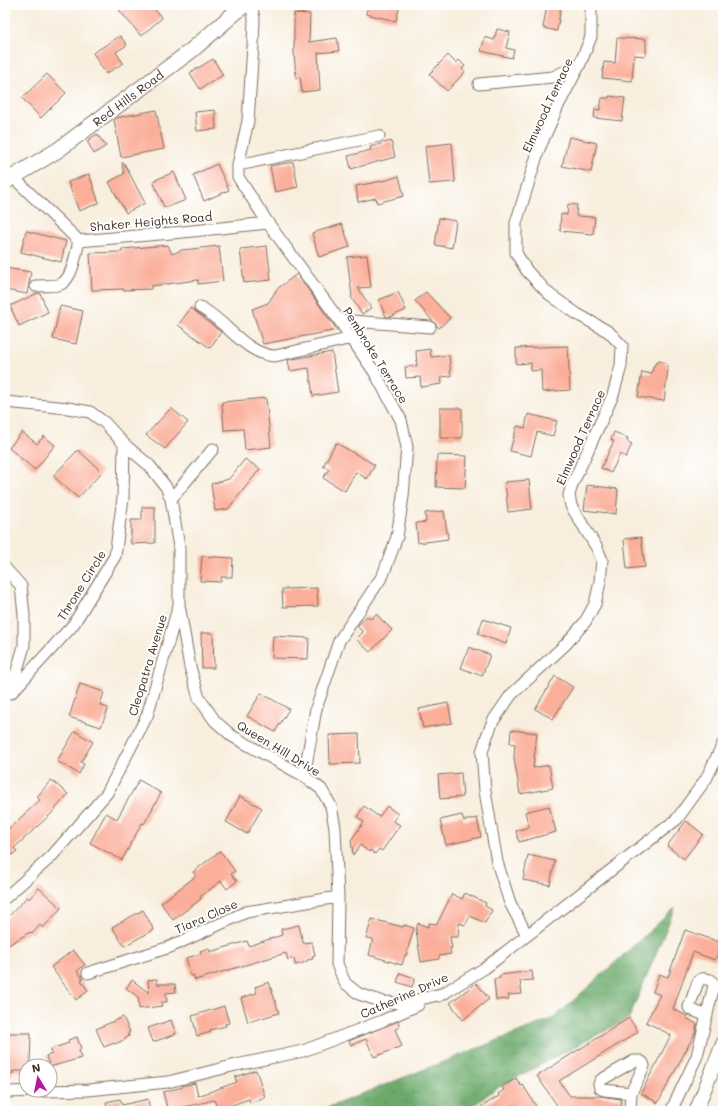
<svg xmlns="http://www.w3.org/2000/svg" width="728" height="1116" viewBox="0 0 728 1116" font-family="Mali,sans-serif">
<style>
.forest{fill:url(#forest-crowns);stroke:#546a45}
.building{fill:#fbae99}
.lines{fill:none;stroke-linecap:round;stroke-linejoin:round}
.minor-casing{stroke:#7d6f61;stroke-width:13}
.tertiary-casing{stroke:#7d6f61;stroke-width:15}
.secondary-casing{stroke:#7d6f61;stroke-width:17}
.minor{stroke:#fff;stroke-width:11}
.tertiary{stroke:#fff;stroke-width:13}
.secondary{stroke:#fff;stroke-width:15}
.labels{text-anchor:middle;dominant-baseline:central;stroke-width:4;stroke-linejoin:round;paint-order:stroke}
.street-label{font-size:12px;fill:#3b2a1e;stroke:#fff}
</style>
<defs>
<pattern id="forest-crowns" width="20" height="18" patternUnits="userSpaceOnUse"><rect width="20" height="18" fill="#6caa6c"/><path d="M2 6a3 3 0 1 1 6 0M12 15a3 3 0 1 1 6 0" fill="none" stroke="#5a8b58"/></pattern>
</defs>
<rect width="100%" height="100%" fill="#fff"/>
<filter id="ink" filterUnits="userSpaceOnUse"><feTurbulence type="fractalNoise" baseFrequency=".025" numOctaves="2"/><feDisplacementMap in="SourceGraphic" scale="8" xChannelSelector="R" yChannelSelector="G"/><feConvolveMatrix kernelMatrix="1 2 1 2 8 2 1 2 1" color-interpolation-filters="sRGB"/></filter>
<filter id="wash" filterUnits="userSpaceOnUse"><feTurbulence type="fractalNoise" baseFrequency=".012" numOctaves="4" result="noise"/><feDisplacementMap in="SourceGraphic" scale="16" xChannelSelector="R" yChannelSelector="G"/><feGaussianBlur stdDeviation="0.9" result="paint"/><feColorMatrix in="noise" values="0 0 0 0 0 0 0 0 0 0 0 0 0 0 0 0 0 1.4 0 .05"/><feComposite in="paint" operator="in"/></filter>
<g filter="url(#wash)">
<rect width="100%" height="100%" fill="#f8eedd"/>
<path class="forest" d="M675,908L629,1018L495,1089L466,1111H319L554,1018Z"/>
<g id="blocks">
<path class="building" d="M125,5H151L162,18L141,36L119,10Z
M368,5H400L396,21L366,14Z
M547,5H561L557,31L543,28Z
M294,13L310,14L309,42L337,38L339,51L318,53L320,90L302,92L300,77L296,78L294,52Z
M497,29L510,32L506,48L514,50L512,58L481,51L485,37L494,40Z
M120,36L127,45L116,52L123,63L106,74L93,53Z
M617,38L646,39V56L634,55L632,81L602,78L604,62L615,63Z
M448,55L456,63L459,60L465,66L462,69L465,72L447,91L429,74Z
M213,59L223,75L200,89L190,73Z
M47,74L66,93L41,118L22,98Z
M609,96L625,98L622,121L594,118L595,109L600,110L602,98H609Z
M156,110L164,149L121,157L114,120L116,118Z
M215,110L216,129L197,131L195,112Z
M97,134L106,146L94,154L87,141Z
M569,137L597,143L591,172L562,166Z
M391,141L395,157L351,169L348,156L371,150L370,147Z
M452,143L455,182L429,184L425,146Z
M293,162L298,187L275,192L270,166Z
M122,163H124L145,203L126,213L109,182L124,174Z
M217,164L229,190L204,201L193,175Z
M174,172L186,200L168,207H164L153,181Z
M89,174L99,203L79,211L68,182Z
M399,176L404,196L377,203L376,198L358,202L356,186L387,180Z
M568,204L577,205L576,216L595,217L593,234L560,231L561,214L567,215Z
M439,218L456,221L452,248L435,245Z
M342,224L350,247L319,257L312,233Z
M26,231L66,241L61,262L21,252Z
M168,245L172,254L182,250L219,246L223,281L198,284V280L151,286V289L124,290V289L92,290L90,253L122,252V249Z
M267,246L271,280L244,283L240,249Z
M367,255L371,287L358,288L371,308L362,314L351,297L352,296L347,257Z
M5,268L31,272L27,294L5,290Z
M297,274L337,330L263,344L252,309L268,303L277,289Z
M398,292L406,310L390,317H386L379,300Z
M426,292L450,318L439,328L415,301Z
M38,293H40L48,312L19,326L10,306Z
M60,306L83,311L76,344L53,339Z
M191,308L221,332L210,348L178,325Z
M568,346L570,390L542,392L541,370L531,371V363L516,364V348Z
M430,349L431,357L449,355L451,376L441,377L442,384L421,387L420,377L406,378L405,367L417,366L416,351Z
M332,352L338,392L313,396L309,368L290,371L288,360Z
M659,361L666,363L668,369L664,401L638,397L642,372L651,374L654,365Z
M266,398L271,447L245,450L243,429L224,430L222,402Z
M171,408L188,422L165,449L146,435Z
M440,408H462V438H440Z
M528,414L557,421L553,436L537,432L531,456L510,451L517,426L525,428Z
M22,432L37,444L44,436L55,445L35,470L9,448Z
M614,432L628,438L627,441L632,444L626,457L620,454L611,473L601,468L614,441L611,440Z
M336,443L375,465L367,479L356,472L345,491L323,478L329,469L323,466Z
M78,450L102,472L78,498L53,476Z
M437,455L467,456L465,488L436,487Z
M245,459L260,469L228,509L215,511L211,484L229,479Z
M529,480L532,509L508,512L505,482Z
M587,485L618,489L616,514L584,510Z
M142,507H155V543L131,544V520H142Z
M444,511L448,539L418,543L416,523L426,522L425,513Z
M641,537L645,567L627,569L624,539Z
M202,556L233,558L232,577H221V582L200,581Z
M317,588L318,606L283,607L282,589Z
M376,614L392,630L370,652L356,639L363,632L357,626L367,616L371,619Z
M483,619L511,628L506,644L478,634Z
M201,633H213L214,668H202Z
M273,636L309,638L308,659L272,658Z
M469,647L490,655L482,676L461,668Z
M555,676L573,687L553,719L535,709Z
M80,684L104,692L100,705L108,708L101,727L69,717Z
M261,693L289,709L275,732L247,716Z
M448,703L452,723L423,728L419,709Z
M511,730L537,733L533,768L549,765L553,788L520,794L514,758L515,744L510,743Z
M75,731L93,742L81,762L84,764L79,774L57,761Z
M359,734L360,763L330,764L329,735Z
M461,773L463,797L440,799L438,775Z
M51,780L68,794L51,814L14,848L17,851L8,858L6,855L5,856V832L40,800L37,797Z
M139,780L161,793L144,824L142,823L122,860L90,843L106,813L117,819Z
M240,796L262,808L247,834L226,822Z
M364,806L379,817L387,806L398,814L393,821L400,825L382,851L379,849L375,854L370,850L369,852L360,845L353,855L351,840L364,822L357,817Z
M549,806L556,832L519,842L516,831L529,827L525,812Z
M462,815L464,821L477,818L481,837L446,845L440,820Z
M686,821L703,834L684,859L667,846Z
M220,851L235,871L231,874L237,881L227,889L221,881L200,897L201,899L173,920L161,903L196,876L193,872Z
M528,855L555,861L550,885L523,880Z
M39,888L61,908L43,928L40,925L32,934L30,932L5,947V918L9,916L27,897L29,899Z
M465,893L486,903L485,906L492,910L485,923L470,916L465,925L459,923L458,937H450L452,948H450L451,954L439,956V959L421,962L416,930L418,923L428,927L429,923L437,924L452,894L462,899Z
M143,910L154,930L124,946L112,927Z
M372,919L403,927L404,925L414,928L406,956L405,955L402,965L369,955L373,939L366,938Z
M299,925L303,943L312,942L315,955L312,956L313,959L307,960V962L295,965L294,958L288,960L286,953L195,980L193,975L191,976L186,958L201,954L200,951L209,948L210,952L247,941L249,946L282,935L281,929Z
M685,930L722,943L715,960L693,952L673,1009L687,1016L686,1018L697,1024L695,1033L658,1103L641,1093L671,1035L646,1022L660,995L653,992L659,974L668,977Z
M73,950L85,965L77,971L83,979L81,980L88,991L76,1000L51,967Z
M532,971L533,980L520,981L522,994L508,995L509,999L496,1000L494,979L500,978V975Z
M400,973L415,978L412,987L397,982Z
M157,979V984H175L176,992L166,993L167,1002H161L162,1006L139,1009L138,997L126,988L132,980L149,993L148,980Z
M269,982L279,1013L248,1022L241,998L257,993L255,987Z
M476,983L489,999L463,1020L450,1003Z
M224,1006L229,1023L225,1024L226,1026L210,1030L211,1032L197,1036L192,1016Z
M123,1017L130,1032L128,1033L129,1036L126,1038V1039L115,1044L114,1043L104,1047L96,1029Z
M629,1018L638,1032L559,1081L570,1096H600L621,1099V1111H561L537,1076Z
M171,1020L176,1034L153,1042L148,1028Z
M398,1021L400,1027L395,1029L402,1046L374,1057L366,1039L351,1045L349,1041Z
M7,1033H31L30,1066H26V1070H24V1071H13V1074H5V1037H7Z
M77,1037L81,1049L79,1050L81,1058L50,1067L46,1056L52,1054L51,1049L69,1043L68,1040Z
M256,1070L265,1097L250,1103L249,1099L218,1110L214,1100L168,1111L163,1092L183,1087L182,1086L195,1083L198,1096L237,1082L235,1077Z
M516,1078L521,1086L523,1085L539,1111H522L518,1105L515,1107L513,1105L503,1111H474L499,1096L498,1094L504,1090L502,1087Z
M120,1099L122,1105L148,1099L150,1111H108L106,1102Z"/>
</g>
</g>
<g filter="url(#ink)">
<use href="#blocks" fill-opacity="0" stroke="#7d6f61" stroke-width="1"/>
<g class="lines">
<defs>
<path id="minor" d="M251,5L254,18L253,46L248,121L238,165V177L268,223L339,320L375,373L401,420L407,447L403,496L397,537L383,575L339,641L316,709L304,776
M479,84L553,77L580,64
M238,165L379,136
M13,177L79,241L183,232L268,223
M36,286C43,285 55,287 61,284C73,278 76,252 79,241
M200,307C225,320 246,355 275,356L352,338
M339,320L430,327
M5,402L68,408L90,412L105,423L124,444L150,466L166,487L171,499L179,547V605L190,667L199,698L215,721L232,736L304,776L321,789L331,806L335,828L338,897L337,964L345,983L359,994L383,1002L405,1003L445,993
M171,499L213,449
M5,568L21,586L24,615V646L11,691
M11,693L73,625L115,556L123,498L124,444
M5,898L51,857L107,793L147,716L178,608
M527,935L510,903L497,862L485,791L482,752L487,736L493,721L511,695L566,644L585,622L595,604L600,582L602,560L597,548L571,506L569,495L572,485L613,395L621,366L622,346L609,332L577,314L549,294L527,271L516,253V223L539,149L558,106L580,64L591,37V5
M88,973L170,947L246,912L338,897
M439,996L485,968L677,819L706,779L723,744
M5,1092L88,1090L168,1082L236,1065L303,1051L382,1021L418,1005
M630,1111L631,1093L644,1066L643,1063L640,1061H634L601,1080L599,1084L600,1088L604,1090L631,1093
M671,1111L697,1056L714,985L711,980C706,979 702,977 698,982L689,1007L690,1009L707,1016"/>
<path id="tertiary" d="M696,1111L723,1043"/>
<g id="secondary">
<path id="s1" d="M5,182L58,150L192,50L244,5"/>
</g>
</defs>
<use href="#minor" class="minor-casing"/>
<use href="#tertiary" class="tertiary-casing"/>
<use href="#secondary" class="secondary-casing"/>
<use href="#minor" class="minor"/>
<use href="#tertiary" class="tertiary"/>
<use href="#secondary" class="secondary"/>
</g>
</g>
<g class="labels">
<g class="street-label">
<text stroke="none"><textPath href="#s1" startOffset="149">Red Hills Road</textPath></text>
<text transform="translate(547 105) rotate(-65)">Elmwood Terrace</text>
<text transform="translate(151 221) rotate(-5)">Shaker Heights Road</text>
<text transform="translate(376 355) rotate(58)">Pembroke Terrace</text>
<text transform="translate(580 437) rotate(-66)">Elmwood Terrace</text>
<text transform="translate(81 585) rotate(-58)">Throne Circle</text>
<text transform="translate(147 665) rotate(-73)">Cleopatra Avenue</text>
<text transform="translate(279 748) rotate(31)">Queen Hill Drive</text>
<text transform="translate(206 916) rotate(-24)">Tiara Close</text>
<text transform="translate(404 995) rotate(-24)">Catherine Drive</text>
</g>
</g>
<rect width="728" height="1116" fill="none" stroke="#fff" stroke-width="20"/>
<g transform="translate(38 1078) rotate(350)"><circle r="19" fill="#ffffff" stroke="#b1aaa5"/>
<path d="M0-3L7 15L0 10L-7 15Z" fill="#b5179e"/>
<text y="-6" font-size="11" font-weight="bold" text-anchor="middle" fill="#3b2a1e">N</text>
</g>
</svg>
